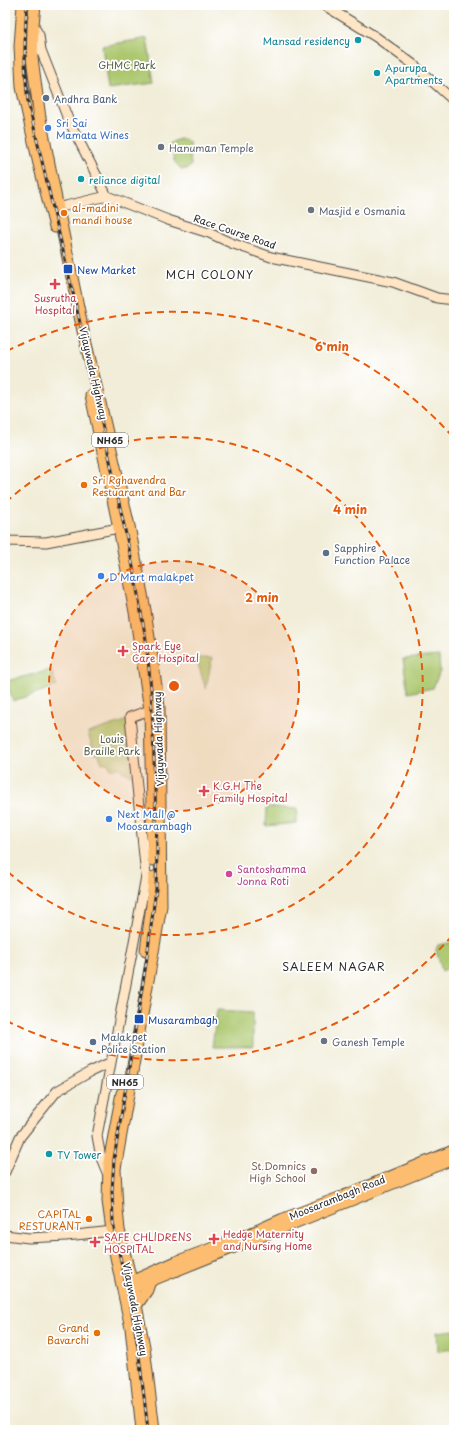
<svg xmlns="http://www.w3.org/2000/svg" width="459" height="1435" viewBox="0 0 459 1435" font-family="'Playpen Sans',sans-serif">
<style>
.green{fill:#acc76e;stroke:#6c794c}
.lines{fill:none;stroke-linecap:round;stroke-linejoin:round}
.secondary-casing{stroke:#494845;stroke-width:11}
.primary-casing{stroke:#494845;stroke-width:12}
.highway-casing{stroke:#494845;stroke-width:13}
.secondary{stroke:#fee5c5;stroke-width:9}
.primary{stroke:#fcbd6f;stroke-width:10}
.highway{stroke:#fcbd6f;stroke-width:11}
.rail-casing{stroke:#2b2b2b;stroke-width:3}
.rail{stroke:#fff;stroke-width:1.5;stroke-dasharray:4.5;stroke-linecap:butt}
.ring{fill:none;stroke:#e8590c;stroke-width:2;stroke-dasharray:7 5}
.culture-dot{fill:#0f9aa8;stroke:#fff;stroke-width:1.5}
.service-dot{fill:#5c6f8a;stroke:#fff;stroke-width:1.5}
.shop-dot{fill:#3f7fe0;stroke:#fff;stroke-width:1.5}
.worship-dot{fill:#6b7280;stroke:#fff;stroke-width:1.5}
.food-dot{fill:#e8710a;stroke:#fff;stroke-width:1.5}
.transit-dot{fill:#1a4fb4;stroke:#fff;stroke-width:1.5}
.health-dot{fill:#e0444e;stroke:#fff;stroke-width:1.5}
.hotel-dot{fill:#d1479c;stroke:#fff;stroke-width:1.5}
.education-dot{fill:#8d6e63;stroke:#fff;stroke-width:1.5}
.labels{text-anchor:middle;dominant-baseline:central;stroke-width:3.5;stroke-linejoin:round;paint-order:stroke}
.shield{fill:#fff;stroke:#6b6b6b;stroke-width:1}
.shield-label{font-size:9px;font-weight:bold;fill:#2b2b2b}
.culture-label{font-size:10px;fill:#0d838f;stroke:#fff;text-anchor:start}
.park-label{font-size:10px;fill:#525a3f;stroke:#fff}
.service-label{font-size:10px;fill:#4e5e75;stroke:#fff;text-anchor:start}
.shop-label{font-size:10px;fill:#366cbe;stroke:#fff;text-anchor:start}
.worship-label{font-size:10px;fill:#5b616d;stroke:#fff;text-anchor:start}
.food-label{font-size:10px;fill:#c56008;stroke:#fff;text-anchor:start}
.street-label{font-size:10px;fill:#2b2b2b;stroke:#fff}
.transit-label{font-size:10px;fill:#164399;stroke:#fff;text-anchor:start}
.health-label{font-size:10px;fill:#be3a42;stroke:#fff;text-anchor:start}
.hotel-label{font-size:10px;fill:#b23c85;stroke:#fff;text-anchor:start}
.education-label{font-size:10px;fill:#785e54;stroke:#fff;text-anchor:end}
.neighbourhood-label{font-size:11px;letter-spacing:1px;fill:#2b2b2b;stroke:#fff}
.centre{fill:#e8590c;stroke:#fff;stroke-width:2}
.ring-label{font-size:12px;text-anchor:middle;font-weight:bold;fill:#e8590c;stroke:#fff;stroke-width:3.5;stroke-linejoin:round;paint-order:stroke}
</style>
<rect width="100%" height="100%" fill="#fff"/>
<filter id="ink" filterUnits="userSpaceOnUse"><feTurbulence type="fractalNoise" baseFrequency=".025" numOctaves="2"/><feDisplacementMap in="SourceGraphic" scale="8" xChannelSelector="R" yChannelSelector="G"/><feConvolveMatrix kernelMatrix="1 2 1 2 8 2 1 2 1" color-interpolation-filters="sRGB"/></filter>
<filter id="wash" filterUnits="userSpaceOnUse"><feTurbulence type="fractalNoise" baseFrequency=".012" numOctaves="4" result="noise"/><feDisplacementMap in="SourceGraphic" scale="16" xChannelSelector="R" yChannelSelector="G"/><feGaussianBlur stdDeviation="0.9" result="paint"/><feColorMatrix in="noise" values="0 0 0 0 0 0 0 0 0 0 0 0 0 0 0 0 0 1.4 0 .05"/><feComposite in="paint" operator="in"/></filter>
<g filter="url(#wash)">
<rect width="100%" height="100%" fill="#f1edd8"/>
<path class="green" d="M147,38L154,83L108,89L102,46Z
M180,139L186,140L189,142L191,166L187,169H181L174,161L173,154L168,145L174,141Z
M439,656L440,671L433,688L408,693L403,659Z
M196,658H212L206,689Z
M51,670L57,686L13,701L6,681Z
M128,720L132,776L122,771L121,768H110L108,763H102L99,755L94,753L88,733Z
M267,807L298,809L297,823L266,826Z
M454,942V965L442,971L436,950L438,945Z
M217,1010L253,1012V1047H212Z
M454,1330V1349L438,1351L437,1332Z"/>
</g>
<g filter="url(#ink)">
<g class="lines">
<defs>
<path id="secondary" d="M324,5L376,37L414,65L454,101
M33,25L39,35L41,50L68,119L107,196
M57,208L107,196L168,220L209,233L231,243L271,257L393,282L437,298L454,300
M5,541L46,542L124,527
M5,1172L20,1137L57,1091L90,1072L111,1062
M108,1175L101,1158L97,1136L131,958L146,876L130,717L150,710
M5,1235L29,1238L66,1236L113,1231"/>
<path id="primary" d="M125,1284L177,1261L244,1236L282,1219L343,1196L454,1150
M126,1291L454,1159"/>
<path id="highway" d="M23,5L20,46L22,87L39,164L55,227
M35,5L33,25L32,58L40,118L59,214L83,331L129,526L145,610L159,707L161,906L115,1169L117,1209L119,1230L133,1289L144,1347L154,1430
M91,395L119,528L135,612L150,710L153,860
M146,951L152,904L154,877
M122,1093L109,1162L108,1201L115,1252L131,1328L142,1430
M136,1306L147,1290L150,1281"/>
</defs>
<use href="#secondary" class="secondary-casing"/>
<use href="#primary" class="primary-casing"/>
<use href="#highway" class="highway-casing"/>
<use href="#secondary" class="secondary"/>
<use href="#primary" class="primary"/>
<use href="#highway" class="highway"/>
<defs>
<path id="rail" d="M27,5C24,38 24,69 28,102L81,327L133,567L146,640L151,689L153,732L157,848L156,889L146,964L114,1159L112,1191L113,1222L116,1239L130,1301L138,1347L148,1430"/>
</defs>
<use href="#rail" class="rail-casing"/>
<use href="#rail" class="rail"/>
</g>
</g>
<circle cx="174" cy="686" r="125" fill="#e8590c" fill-opacity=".12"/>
<g class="ring">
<circle cx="174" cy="686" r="125"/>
<path d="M6 502A249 249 0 1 1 6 870"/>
<path d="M452 936A374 374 0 0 1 7 1021M7 351A374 374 0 0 1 452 436"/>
</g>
<g class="culture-dot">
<circle cx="358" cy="40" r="4"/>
<circle cx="377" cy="73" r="4"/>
<circle cx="81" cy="179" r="4"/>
<circle cx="49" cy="1154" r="4"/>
</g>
<g class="service-dot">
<circle cx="46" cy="98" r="4"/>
<circle cx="326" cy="553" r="4"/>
<circle cx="93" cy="1042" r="4"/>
</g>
<g class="shop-dot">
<circle cx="48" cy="128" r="4"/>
<circle cx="101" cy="576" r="4"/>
<circle cx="109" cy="819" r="4"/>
</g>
<g class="worship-dot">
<circle cx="161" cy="147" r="4"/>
<circle cx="311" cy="210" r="4"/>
<circle cx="324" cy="1041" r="4"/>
</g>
<g class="food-dot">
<circle cx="64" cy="213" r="4"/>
<circle cx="84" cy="485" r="4"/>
<circle cx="89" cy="1219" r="4"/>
<circle cx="97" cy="1333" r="4"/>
</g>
<g class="transit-dot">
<rect x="63" y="264" width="10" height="10" rx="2"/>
<rect x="134" y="1014" width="10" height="10" rx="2"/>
</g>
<g class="health-dot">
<path d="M53 278h4v4h4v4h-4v4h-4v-4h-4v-4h4z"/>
<path d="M121 645h4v4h4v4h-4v4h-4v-4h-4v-4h4z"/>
<path d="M202 785h4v4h4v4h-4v4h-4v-4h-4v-4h4z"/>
<path d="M212 1233h4v4h4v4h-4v4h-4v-4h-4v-4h4z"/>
<path d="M93 1236h4v4h4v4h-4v4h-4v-4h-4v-4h4z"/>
</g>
<circle class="hotel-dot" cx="229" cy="874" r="4"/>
<circle class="education-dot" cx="314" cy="1171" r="4"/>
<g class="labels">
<g class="shield">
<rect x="92" y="433" width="36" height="14" rx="3"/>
<rect x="107" y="1075" width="36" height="14" rx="3"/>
</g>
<g class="shield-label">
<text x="110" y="440">NH65</text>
<text x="125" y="1082">NH65</text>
</g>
<g class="culture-label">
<text x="350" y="40" text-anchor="end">Mansad residency</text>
<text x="385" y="67">Apurupa<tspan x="385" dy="12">Apartments</tspan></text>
<text x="89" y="179">reliance digital</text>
<text x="57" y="1154">TV Tower</text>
</g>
<g class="park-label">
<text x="127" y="64">GHMC Park</text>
<text x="112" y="738">Louis<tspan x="112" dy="12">Braille Park</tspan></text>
</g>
<g class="service-label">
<text x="54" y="98">Andhra Bank</text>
<text x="334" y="547">Sapphire<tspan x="334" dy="12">Function Palace</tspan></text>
<text x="101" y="1036">Malakpet<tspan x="101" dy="12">Police Station</tspan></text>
</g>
<g class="shop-label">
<text x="56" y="122">Sri Sai<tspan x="56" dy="12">Mamata Wines</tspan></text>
<text x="109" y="576">D Mart malakpet</text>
<text x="117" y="813">Next Mall @<tspan x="117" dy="12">Moosarambagh</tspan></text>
</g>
<g class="worship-label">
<text x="169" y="147">Hanuman Temple</text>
<text x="319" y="210">Masjid e Osmania</text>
<text x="332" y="1041">Ganesh Temple</text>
</g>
<g class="food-label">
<text x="72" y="207">al-madini<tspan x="72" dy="12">mandi house</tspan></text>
<text x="92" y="479">Sri Rghavendra<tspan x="92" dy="12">Restuarant and Bar</tspan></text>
<text x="81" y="1213" text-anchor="end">CAPITAL<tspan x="81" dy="12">RESTURANT</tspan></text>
<text x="89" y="1327" text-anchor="end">Grand<tspan x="89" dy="12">Bavarchi</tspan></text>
</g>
<g class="street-label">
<text transform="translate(235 231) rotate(19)">Race Course Road</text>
<text transform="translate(94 373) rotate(77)">Vijaywada Highway</text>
<text transform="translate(158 739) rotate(-92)">Vijaywada Highway</text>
<text transform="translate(337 1197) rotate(-22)">Moosarambagh Road</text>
<text transform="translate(136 1309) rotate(79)">Vijaywada Highway</text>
</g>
<g class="transit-label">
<text x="77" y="269">New Market</text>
<text x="148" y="1019">Musarambagh</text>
</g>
<g class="health-label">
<text x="55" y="297" text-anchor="middle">Susrutha<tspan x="55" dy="12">Hospital</tspan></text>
<text x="132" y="645">Spark Eye<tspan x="132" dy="12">Care Hospital</tspan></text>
<text x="213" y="785">K.G.H The<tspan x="213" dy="12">Family Hospital</tspan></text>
<text x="223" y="1233">Hedge Maternity<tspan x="223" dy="12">and Nursing Home</tspan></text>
<text x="104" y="1236">SAFE CHLIDRENS<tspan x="104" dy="12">HOSPITAL</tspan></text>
</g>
<g class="hotel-label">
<text x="237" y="868">Santoshamma<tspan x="237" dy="12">Jonna Roti</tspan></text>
</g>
<g class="education-label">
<text x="306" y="1165">St.Domnics<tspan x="306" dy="12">High School</tspan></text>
</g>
<g class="neighbourhood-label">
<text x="210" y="274">MCH COLONY</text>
<text x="334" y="966">SALEEM NAGAR</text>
</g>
</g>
<circle cx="174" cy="686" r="6" class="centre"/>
<g class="ring-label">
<text x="332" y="351">6 min</text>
<text x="350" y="514">4 min</text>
<text x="262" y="602">2 min</text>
</g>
<rect width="459" height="1435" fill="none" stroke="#fff" stroke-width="20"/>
</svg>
